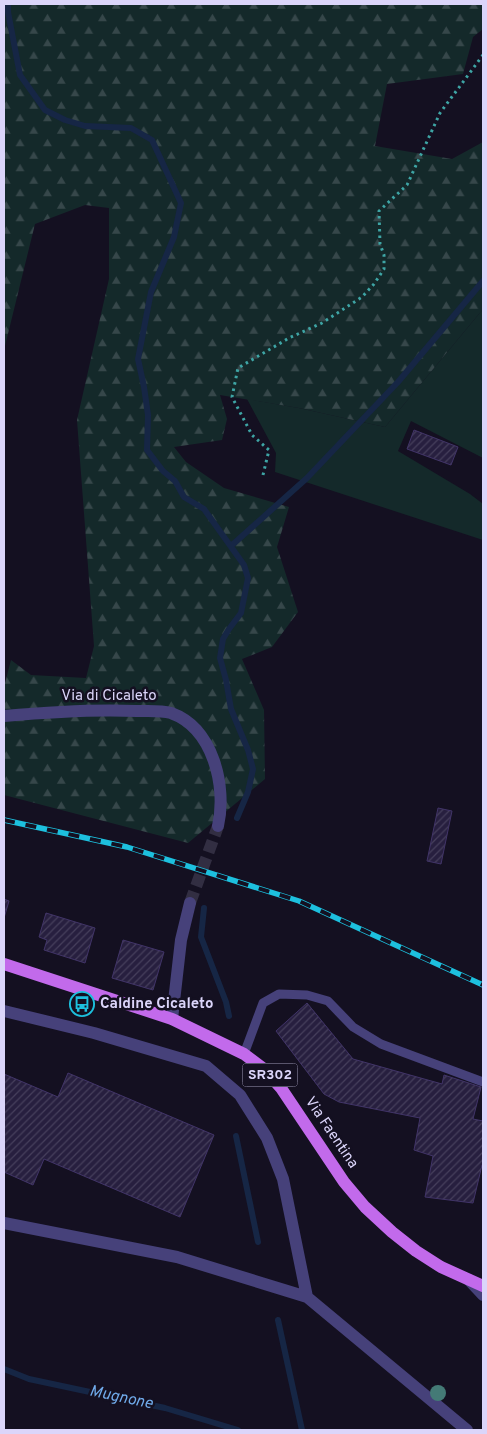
<svg xmlns="http://www.w3.org/2000/svg" width="487" height="1434" viewBox="0 0 487 1434" font-family="Overpass,sans-serif">
<style>
.grass{fill:#14292a}
.forest{fill:url(#forest-firs)}
.lines{fill:none;stroke-linecap:round;stroke-linejoin:round}
.stream{stroke:#162645;stroke-width:6}
.building{fill:url(#building-hatch);stroke:#413468}
.street-tunnel{stroke:#322e42;stroke-width:12;stroke-dasharray:12 6;stroke-linecap:butt}
.path{stroke:#3ea5a5;stroke-width:3;stroke-dasharray:2.5 4;stroke-linecap:butt}
.lane{stroke:#46417a;stroke-width:9}
.street{stroke:#46417a;stroke-width:12}
.primary{stroke:#c26aeb;stroke-width:12}
.rail-casing{stroke:#1dc0de;stroke-width:5.5}
.rail{stroke:#141021;stroke-width:4;stroke-dasharray:11;stroke-linecap:butt}
.tree{fill:#447a76}
.labels{text-anchor:middle;dominant-baseline:central;stroke-width:5;stroke-linejoin:round;paint-order:stroke}
.shield{fill:#141021;stroke:#9f9ab9;stroke-width:1}
.shield-label{font-size:14px;font-weight:bold;fill:#dbd5fa}
.street-label{font-size:15px;fill:#dbd5fa;stroke:#141021}
.poi-label{font-size:15px;font-weight:bold;fill:#dbd5fa;stroke:#141021;text-anchor:start}
.water-label{font-size:16px;font-style:italic;fill:#71acec;stroke:#141021}
</style>
<defs>
<pattern id="forest-firs" width="22" height="20" patternUnits="userSpaceOnUse" patternTransform="scale(1.25)"><rect width="22" height="20" fill="#14292a"/><path d="M5 1l3.5 6h-7zM16 11l3.5 6h-7z" fill="#36474a"/></pattern>
<pattern id="building-hatch" width="6" height="6" patternUnits="userSpaceOnUse" patternTransform="scale(1.25)"><rect width="6" height="6" fill="#271f3f"/><path d="M-1 1l2-2M0 6l6-6M5 7l2-2" fill="none" stroke="#463f5c"/></pattern>
</defs>
<rect width="100%" height="100%" fill="#141021"/>
<path class="grass" d="M483,309V458L411,421L398,451L470,494L483,504V540L275,472L276,453L247,399L299,408L385,427Z"/>
<path class="forest" d="M4,4H483V29L473,37L463,74L387,84L375,146L452,159L483,142V309L385,427L299,408L220,395L227,419L222,440L174,447L186,462L224,488L289,507L277,547L298,612L272,647L242,659L264,710L265,779L188,843L4,795V687L11,660L31,675L86,678L94,646L77,420L109,279V208L85,205L35,224L4,350Z"/>
<g class="lines">
<path class="stream" d="M8,4V12L20,75L45,110L65,120L85,126L131,128L152,140L181,203L174,237L151,292L138,359L144,387L148,415L147,450L163,471L175,481L184,497L204,509L244,565L248,578L241,613L229,629L223,639L220,658L226,680L231,709L248,750L253,769L248,792L237,818
M231,546L307,478L398,382L483,281
M204,908L201,937L226,1002L229,1016
M236,1136L258,1242
M278,1320L302,1430
M4,1369L29,1379L165,1408L238,1430"/>
</g>
<path class="building" d="M414,430L458,447L451,465L407,449Z
M438,808L452,811L441,864L427,861Z
M4,899L9,901L4,918Z
M46,913L95,928L85,963L44,950L47,940L39,937Z
M123,940L164,952L153,990L112,978Z
M307,1003L353,1059L442,1084L444,1075L481,1087L473,1119L483,1121V1166L482,1165L473,1203L425,1197L433,1156L414,1150L420,1118L339,1102L324,1094L276,1031Z
M68,1073L214,1135L180,1217L44,1159L33,1185L4,1172V1074L58,1097Z"/>
<g class="lines">
<path class="street-tunnel" d="M190,903L218,826"/>
<path class="path" d="M263,475L269,450L252,435L232,397L238,368L289,338L322,323L362,297L374,284L384,269V255L380,244L379,211L407,185L440,113L483,55"/>
<path class="lane" d="M244,1054L263,1003L279,994L307,995L328,1001L353,1027L381,1044L483,1082"/>
<path class="street" d="M4,716C48,712 93,709 137,711C148,711 160,710 171,713C213,728 227,786 218,826
M4,1011L94,1033L206,1066L240,1095L267,1138L283,1179L307,1297
M172,1019L181,940L190,903
M4,1223L177,1257L307,1297L467,1430
M469,1280L483,1295"/>
<path class="primary" d="M4,964L172,1019L244,1054L264,1069L281,1088L344,1182L365,1207L392,1232L416,1251L441,1267L483,1286"/>
<defs>
<path id="rail" d="M4,820L127,847L299,901L483,985"/>
</defs>
<use href="#rail" class="rail-casing"/>
<use href="#rail" class="rail"/>
</g>
<circle class="tree" cx="438" cy="1393" r="8"/>
<defs>
<symbol id="bus-ring" viewBox="-11 -11 22 22"><circle r="9.5" fill="#141021" stroke="#1dc0de" stroke-width="1.5"/><path d="M-5-6H5V4H4V6H2V4H-2V6H-4V4H-5ZM-3.5-4V0h7V-4ZM-3.5 1.2v1.5H-2V1.2ZM2 1.2v1.5H3.5V1.2Z" fill="#1dc0de"/></symbol>
</defs>
<g fill-rule="evenodd">
<use href="#bus-ring" x="68" y="990" width="28" height="28"/>
</g>
<g class="labels">
<rect class="shield" x="242.5" y="1063.5" width="55" height="23" rx="4"/>
<g class="shield-label">
<text x="270" y="1075">SR302</text>
</g>
<g class="street-label">
<text x="109" y="696">Via di Cicaleto</text>
<text transform="translate(331 1133) rotate(56)">Via Faentina</text>
</g>
<g class="poi-label">
<text x="100" y="1004">Caldine Cicaleto</text>
</g>
<g class="water-label">
<text transform="translate(121 1398) rotate(12)">Mugnone</text>
</g>
</g>
<rect width="487" height="1434" fill="none" stroke="#dbd5fa" stroke-width="10"/>
</svg>
